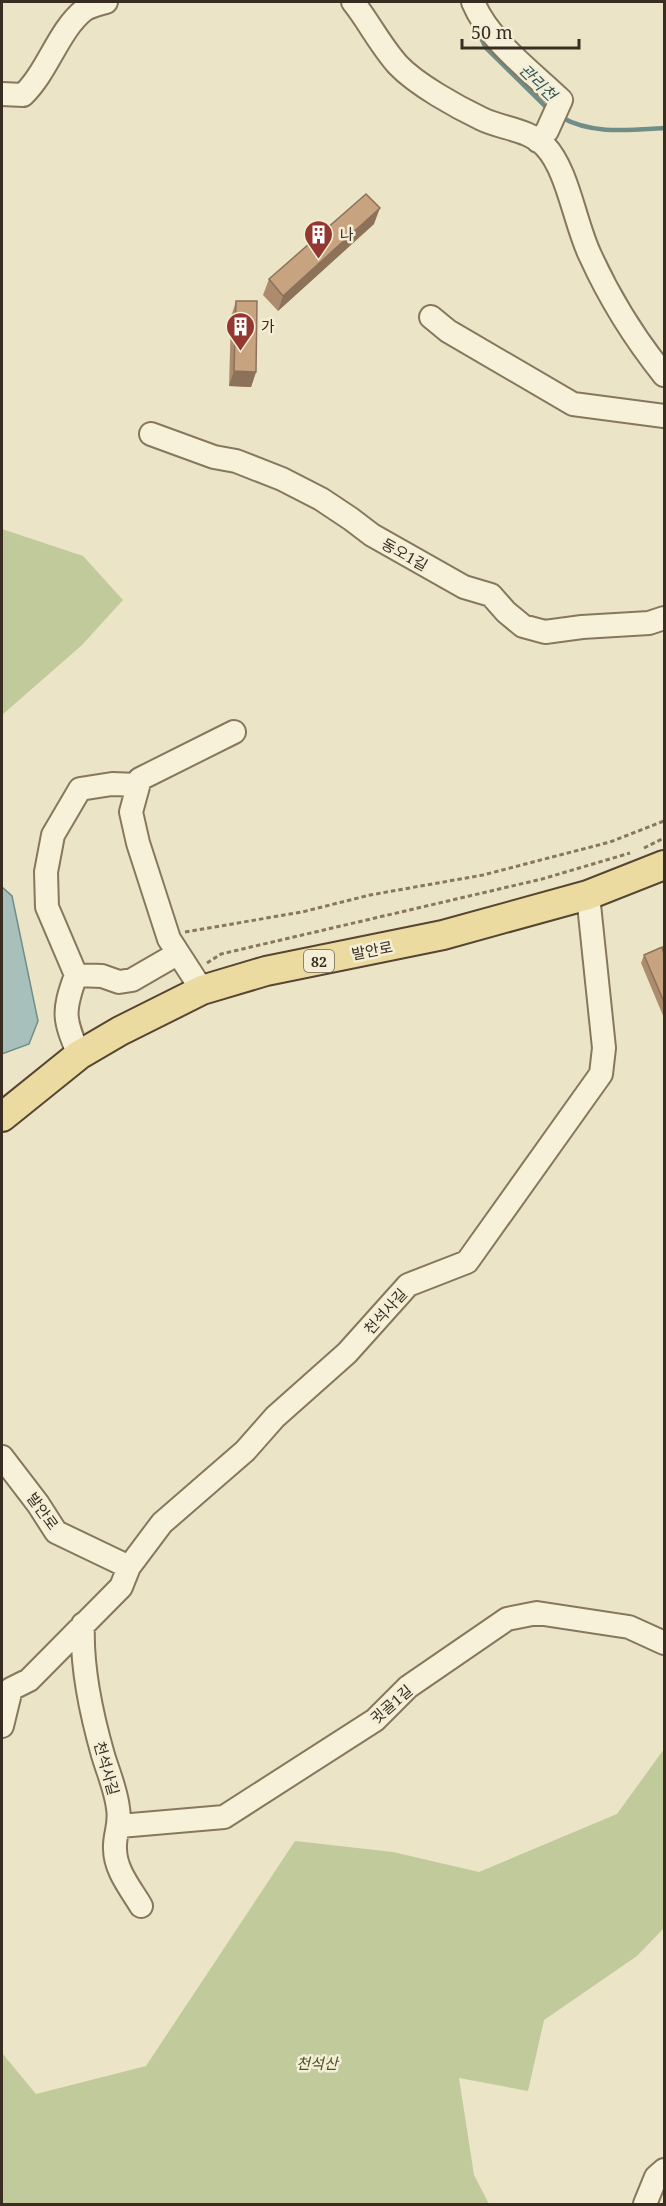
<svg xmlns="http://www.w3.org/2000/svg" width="666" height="2206" viewBox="0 0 666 2206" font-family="'Noto Serif','Noto Sans KR',serif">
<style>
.green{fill:#c0ca9b}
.water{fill:#a8c0bb;stroke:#6f8e89;stroke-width:1.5}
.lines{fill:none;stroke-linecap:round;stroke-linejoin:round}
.stream{stroke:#6f8e89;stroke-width:4.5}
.minor-casing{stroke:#87775d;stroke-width:26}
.major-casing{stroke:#554531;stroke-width:32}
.path{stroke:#87775d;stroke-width:3;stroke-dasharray:4.5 3;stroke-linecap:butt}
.minor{stroke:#f7f1da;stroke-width:22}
.major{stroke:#ecdba1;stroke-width:28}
.wall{fill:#ac8c6d}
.shaded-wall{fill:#8c7259}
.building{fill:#c8a37f;stroke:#8c7259;stroke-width:1.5}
.labels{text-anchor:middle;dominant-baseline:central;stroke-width:5;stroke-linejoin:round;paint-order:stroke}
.shield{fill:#f4eed6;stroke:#706757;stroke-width:1.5}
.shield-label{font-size:14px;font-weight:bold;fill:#382d20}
.poi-label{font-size:15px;fill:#382d20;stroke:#f4eed6;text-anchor:start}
.street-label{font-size:15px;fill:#382d20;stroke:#f4eed6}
.park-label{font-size:15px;font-style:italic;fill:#455328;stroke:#f4eed6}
.water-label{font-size:16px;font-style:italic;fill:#305657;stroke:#f4eed6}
</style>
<rect width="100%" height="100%" fill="#ece4c7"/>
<path class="green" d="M2,529L83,556L123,600L82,645L2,715Z
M664,1749V1928L637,1956L544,2020L528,2091L459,2078L474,2175L489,2204H2V2053L36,2094L146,2066L295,1841L393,1852L479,1872L617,1814Z"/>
<path class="water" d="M2,887L12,896L38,1021L29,1044L2,1054Z"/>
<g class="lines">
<path class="stream" d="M479,34L486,48L548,109
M561,117C592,135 630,130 664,128"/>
<defs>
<path id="minor" d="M353,2C369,22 380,45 398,65C417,85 457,107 482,119C503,129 528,129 545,146C568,170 575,224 590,255C609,297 635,339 664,375
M473,2C489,41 531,71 561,100L547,131L538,141
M2,94L23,95C48,71 58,31 84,10C90,6 99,4 106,2
M431,317L448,331L573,404L664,416
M151,434L214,457L236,461L282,479L321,499L351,519L372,535L464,587L491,595L506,612L523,626L545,632L582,627L649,623L664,618
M76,975L102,976L119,982L132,980L177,954
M202,990L169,939L138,843L131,812L140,779L234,732
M79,1055C64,1019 62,1013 76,975L47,907L46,872L53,835L80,789L112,784L138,785
M2,1457L38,1504L56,1532L129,1567
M83,1624C81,1668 91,1713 103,1755C108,1772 116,1790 118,1808C121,1825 114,1835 115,1849C115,1870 131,1889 141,1906
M2,1726L11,1689L29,1680L121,1587L129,1567L162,1523L245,1451L275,1417L347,1353L408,1285L467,1262L601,1074L604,1048L588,895
M120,1826L224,1817L375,1720L408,1687L507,1619L537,1613L629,1627L664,1643
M645,2204L656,2177L664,2170"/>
<path id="major" d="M2,1117L79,1055L120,1031L202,990L266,971L443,935L588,895L664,865"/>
</defs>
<use href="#minor" class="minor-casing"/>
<use href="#major" class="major-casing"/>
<path class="path" d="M644,848L664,838
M185,932L302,912L370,895L483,875L610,842L664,821
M207,963L221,954L542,879L630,853"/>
<use href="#minor" class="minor"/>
<use href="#major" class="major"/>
</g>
<path class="wall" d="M374,224L278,311L263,295L269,279Z
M236,301L256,372L251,387L229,386L231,317Z
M664,954V1018L641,963L644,955Z"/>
<path class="shaded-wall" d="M380,208L374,224L278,311L283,296Z
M234,371L256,372L251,387L229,386Z"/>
<path class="building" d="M366,194L380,208L283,296L269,279Z
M236,301H257L256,372L234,371Z
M662,947L664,954V1002L644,955Z"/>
<defs>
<symbol id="building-pin" viewBox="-11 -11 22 30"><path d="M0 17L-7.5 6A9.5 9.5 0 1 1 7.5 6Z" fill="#923831" stroke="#f4eed6"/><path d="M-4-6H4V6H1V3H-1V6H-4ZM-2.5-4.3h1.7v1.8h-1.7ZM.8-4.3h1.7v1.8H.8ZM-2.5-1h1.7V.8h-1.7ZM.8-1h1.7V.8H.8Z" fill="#fff"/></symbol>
</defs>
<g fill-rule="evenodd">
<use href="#building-pin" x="302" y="218" width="33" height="45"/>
<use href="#building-pin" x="224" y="310" width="33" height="45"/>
</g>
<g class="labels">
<rect class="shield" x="304" y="950" width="30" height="22" rx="4.5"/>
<g class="shield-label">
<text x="319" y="961">82</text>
</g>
<g class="poi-label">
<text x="340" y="234">나</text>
<text x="261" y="326">가</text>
</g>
<g class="street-label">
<text transform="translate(405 554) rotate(29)">동오1길</text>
<text transform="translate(372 950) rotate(-11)">발안로</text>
<text transform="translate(385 1311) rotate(-48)">천석사길</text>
<text transform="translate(43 1511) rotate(54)">발안로</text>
<text transform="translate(391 1704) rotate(-41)">귓골1길</text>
<text transform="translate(107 1768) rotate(74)">천석사길</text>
</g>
<g class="park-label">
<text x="317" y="2063">천석산</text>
</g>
<g class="water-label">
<text transform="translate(538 82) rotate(44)">관리천</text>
</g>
</g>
<rect width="666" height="2206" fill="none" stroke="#382d20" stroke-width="6"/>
<path d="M462 39v9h117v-9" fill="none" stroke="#382d20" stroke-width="3"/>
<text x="471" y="39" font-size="18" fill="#382d20" stroke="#f4eed6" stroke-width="4.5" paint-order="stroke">50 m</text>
</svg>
